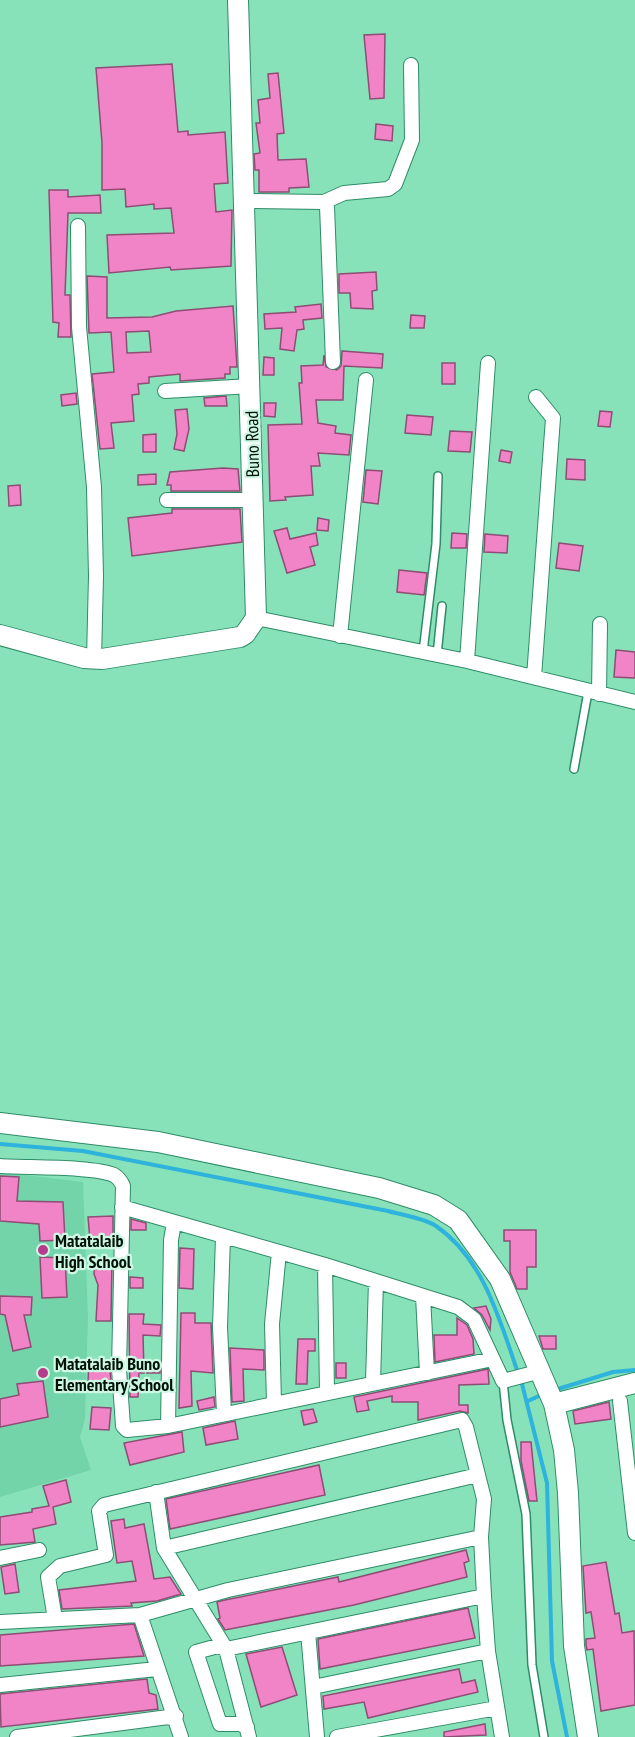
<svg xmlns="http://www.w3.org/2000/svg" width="635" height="1737" viewBox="0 0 635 1737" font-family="'PT Sans Narrow',sans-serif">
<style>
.built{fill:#73d4a9}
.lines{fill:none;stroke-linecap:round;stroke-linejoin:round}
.stream{stroke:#2db3dc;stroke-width:4}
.building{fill:#f184c7;stroke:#8f4c75;stroke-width:1.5;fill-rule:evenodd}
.lane-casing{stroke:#2e8c67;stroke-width:10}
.street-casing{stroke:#2e8c67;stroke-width:16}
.secondary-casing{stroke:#2e8c67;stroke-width:22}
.lane{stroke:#fff;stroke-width:7}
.street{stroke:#fff;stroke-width:14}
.secondary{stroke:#fff;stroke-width:20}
.poi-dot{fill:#b63b8d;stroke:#cef8e3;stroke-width:2}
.labels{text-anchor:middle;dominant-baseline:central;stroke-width:4.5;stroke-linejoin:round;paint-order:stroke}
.street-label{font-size:18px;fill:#001107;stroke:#cef8e3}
.poi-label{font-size:18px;font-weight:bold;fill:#001107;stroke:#cef8e3;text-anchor:start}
</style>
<rect width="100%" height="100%" fill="#88e2b9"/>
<path class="built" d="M0,1172L83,1182L88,1317L85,1419L80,1437L91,1470L0,1497Z"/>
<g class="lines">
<path class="stream" d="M0,1144L83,1151L388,1211C402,1215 424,1218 436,1226C484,1259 500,1321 518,1373
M521,1380L547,1483L552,1661L567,1737
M558,1389L613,1372L635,1370
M528,1401L543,1394"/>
</g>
<path class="building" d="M385,34L384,98L370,99L364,35Z
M172,64L178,132L188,131V135L225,132L228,183L214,184L216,212L232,210L231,266L171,270L170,267L109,273L107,235L174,233L171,208L154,209V204L126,207L125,189L102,190V143L96,68Z
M278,73L284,133L277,134L278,160L306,159L309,187L289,188V192H259V170H255L254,154L260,153L256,123H260L258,100L270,98L268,74Z
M376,124L393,126L392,141L375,139Z
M49,190H68V197L100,195L101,213H68L65,295H70L71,337H58L59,323L53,322Z
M376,272L377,290L372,291L373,309L351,308L350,293H339V274Z
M87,276L107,277V318L152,317L176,311L233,306L237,367H230V374H225V378L180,381V374L149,377V383L138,384L139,394L132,395L134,421L111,423L114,448L100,449L92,374L114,372L111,332L89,333ZM149,331L151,352L127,353L126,332Z
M321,304L322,318L303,320L304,329L297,330L294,351L280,349L282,328L265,329L264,314L296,312L295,307Z
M411,315L425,316L424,328H410Z
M342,351L383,354L382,368L344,366L343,400H316L318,423L336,426L335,433L351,435L349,455L318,453L320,466H311L313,495L285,497L286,500L270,501L268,425L302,424L299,383H302L301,366L323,365L324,355L326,367L337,370L341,366Z
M264,357L274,358V375H263Z
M442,363H455V384H442Z
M76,393L77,404L62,406L61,395Z
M226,396L227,406H205L204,398Z
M264,403H276L275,417L264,416Z
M187,409L189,429L184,451L174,449L177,434L175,410Z
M600,411L612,412L610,427L598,426Z
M407,415L433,417L431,435L405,433Z
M450,431L472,432L470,452L448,451Z
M156,434V452H143V435Z
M501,450L512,452L510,463L499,461Z
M567,459L585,460V480L566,479Z
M223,468L238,469L240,491H171V485H167L170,472Z
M366,470L382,471L378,504L363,502Z
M156,474V484L138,485V475Z
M20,485L21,505L9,506L8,486Z
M172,509H240L242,542L132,556L128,518L172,513Z
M318,518L329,520L328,531L317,530Z
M287,528L290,539L316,533L318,545L310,547L315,565L287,573L274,531Z
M452,533L467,534L466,548H451Z
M485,534L508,536L507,553L484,552Z
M559,543L583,546L579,571L556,568Z
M399,570L427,573L424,595L397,592Z
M616,650L635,652V678L614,677Z
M0,1176L19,1177L17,1201L63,1202L65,1240L40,1241L39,1224L0,1221Z
M113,1216V1239L90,1240L88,1217Z
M131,1219L146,1223V1230H131Z
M504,1230H536V1267H527V1289H517L510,1272V1241H504Z
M180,1248L194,1249L193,1289L179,1288Z
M40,1257L65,1258L67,1297L42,1298Z
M95,1259L112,1260L111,1321H96L98,1285L94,1274Z
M130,1277L143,1278V1288H130Z
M0,1296L32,1297L31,1315H24L31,1347L13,1351L5,1315L0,1314Z
M486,1306L491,1319L490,1330L482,1315L474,1308Z
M181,1313H195V1323H211L213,1373L191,1371L192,1406L179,1408Z
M129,1314H144L143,1324L161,1325L160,1336L143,1335L144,1373H139L138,1397H130Z
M457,1318L467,1325L473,1339L474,1354L435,1362L434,1335H457Z
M539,1336H556V1349H543Z
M298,1339H315V1351H308L307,1384H296Z
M230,1348L264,1350V1370L243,1369L244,1401L232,1402Z
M89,1360H100V1369L110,1371L111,1381L88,1382Z
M148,1363H160V1373H147Z
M336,1363H346V1378H336Z
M488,1369L489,1384L459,1385V1405H468V1413L460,1411L418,1420V1402H392V1396L367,1401L369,1410L357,1412L354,1397Z
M43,1381L48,1417L0,1427V1399L19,1395L17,1384Z
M214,1397L215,1407L199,1410L197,1401Z
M609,1402L611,1419L575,1424L573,1411Z
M92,1407L111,1408L109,1430L90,1429Z
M313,1409L317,1422L304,1425L301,1411Z
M235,1421L238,1439L206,1445L203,1428Z
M182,1432L184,1452L130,1465L124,1443Z
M521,1442H531L537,1501H529L521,1461Z
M319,1465L325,1495L170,1529L166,1499Z
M66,1480L71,1502L53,1507L56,1524L33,1529L35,1542L0,1545V1517L32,1512V1509L49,1506L43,1486Z
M124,1519L125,1528L144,1524L154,1579L170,1577L181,1594L157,1601L131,1603L132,1606L62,1609L59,1590L136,1581L132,1561L117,1563L111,1521Z
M466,1550L469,1561L464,1563L467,1577L354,1605L225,1630L218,1619L220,1618L217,1602L225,1600L338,1577L339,1582Z
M606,1562L615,1614L619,1613L622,1633L634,1631L635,1705L601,1711L593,1649L587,1650L586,1645V1639L595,1638L591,1612L586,1613L583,1566Z
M15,1564L19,1592L5,1594L1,1567Z
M468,1608L475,1638L320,1669L318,1639Z
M134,1624L144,1656L0,1666V1635Z
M282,1647L297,1695L261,1707L246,1654Z
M459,1669L462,1683L475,1680L478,1692L368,1718L364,1702L324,1709L323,1696Z
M147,1679L149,1693L156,1695L158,1709L1,1727L0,1694Z
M485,1724L486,1735L444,1737V1732Z"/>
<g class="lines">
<defs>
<path id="lane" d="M423,652L436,544L438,476
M437,655L442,606
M574,769L588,692
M503,1381L507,1420L526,1514L532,1665L544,1737"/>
<path id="street" d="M246,201L324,202L327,206L333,362
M324,202L344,193L388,189L395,184L412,140L411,65
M78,226L79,327L94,487L96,576L94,659
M165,391L251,386
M167,500H253
M256,618L467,661L635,702
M340,636L366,380
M467,661L488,363
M534,677L553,418L536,397
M599,694L600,624
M0,1166C26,1168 94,1166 114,1175C119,1178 121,1181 123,1186L119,1369L123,1426L127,1430L168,1426L493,1359
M122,1207L325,1265L458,1307L474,1319L503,1381L541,1371
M223,1237L220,1327L224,1413
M325,1265L327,1392
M423,1296L427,1373
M373,1382L376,1281
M620,1401L635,1533
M274,1403L272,1324L279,1252
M168,1426L171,1240L174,1223
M156,1492L164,1548L226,1649L249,1737
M164,1548L478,1475
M0,1558L39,1550
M140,1615L181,1737
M55,1619L48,1577L60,1566L106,1555L99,1511L104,1505L462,1420L466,1427L484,1499L481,1537L484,1596L488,1651L502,1737
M0,1622L140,1615L228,1590L481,1537
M308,1632L317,1737
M0,1685L157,1669
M313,1687L488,1651
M247,1727L240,1724H220L196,1652L218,1646L226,1649L484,1596
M17,1737L176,1716
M337,1737L497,1708"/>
<path id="secondary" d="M0,635L84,658L102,659L240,637L245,634L256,618L238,0
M0,1123L158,1142L379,1188L434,1205L458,1220L500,1279L554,1404L564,1450L568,1493L574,1646L588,1737
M554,1404L635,1383"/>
</defs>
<use href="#lane" class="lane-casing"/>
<use href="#street" class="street-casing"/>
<use href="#secondary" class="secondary-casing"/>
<use href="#lane" class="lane"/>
<use href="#street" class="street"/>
<use href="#secondary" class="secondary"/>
</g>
<g class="poi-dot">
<circle cx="43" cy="1250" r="6"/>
<circle cx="43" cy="1373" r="6"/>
</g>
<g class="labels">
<g class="street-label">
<text transform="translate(252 444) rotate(-91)">Buno Road</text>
</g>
<g class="poi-label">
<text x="55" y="1240">Matatalaib<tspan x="55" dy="21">High School</tspan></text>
<text x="55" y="1363">Matatalaib Buno<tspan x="55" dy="21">Elementary School</tspan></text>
</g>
</g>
</svg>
